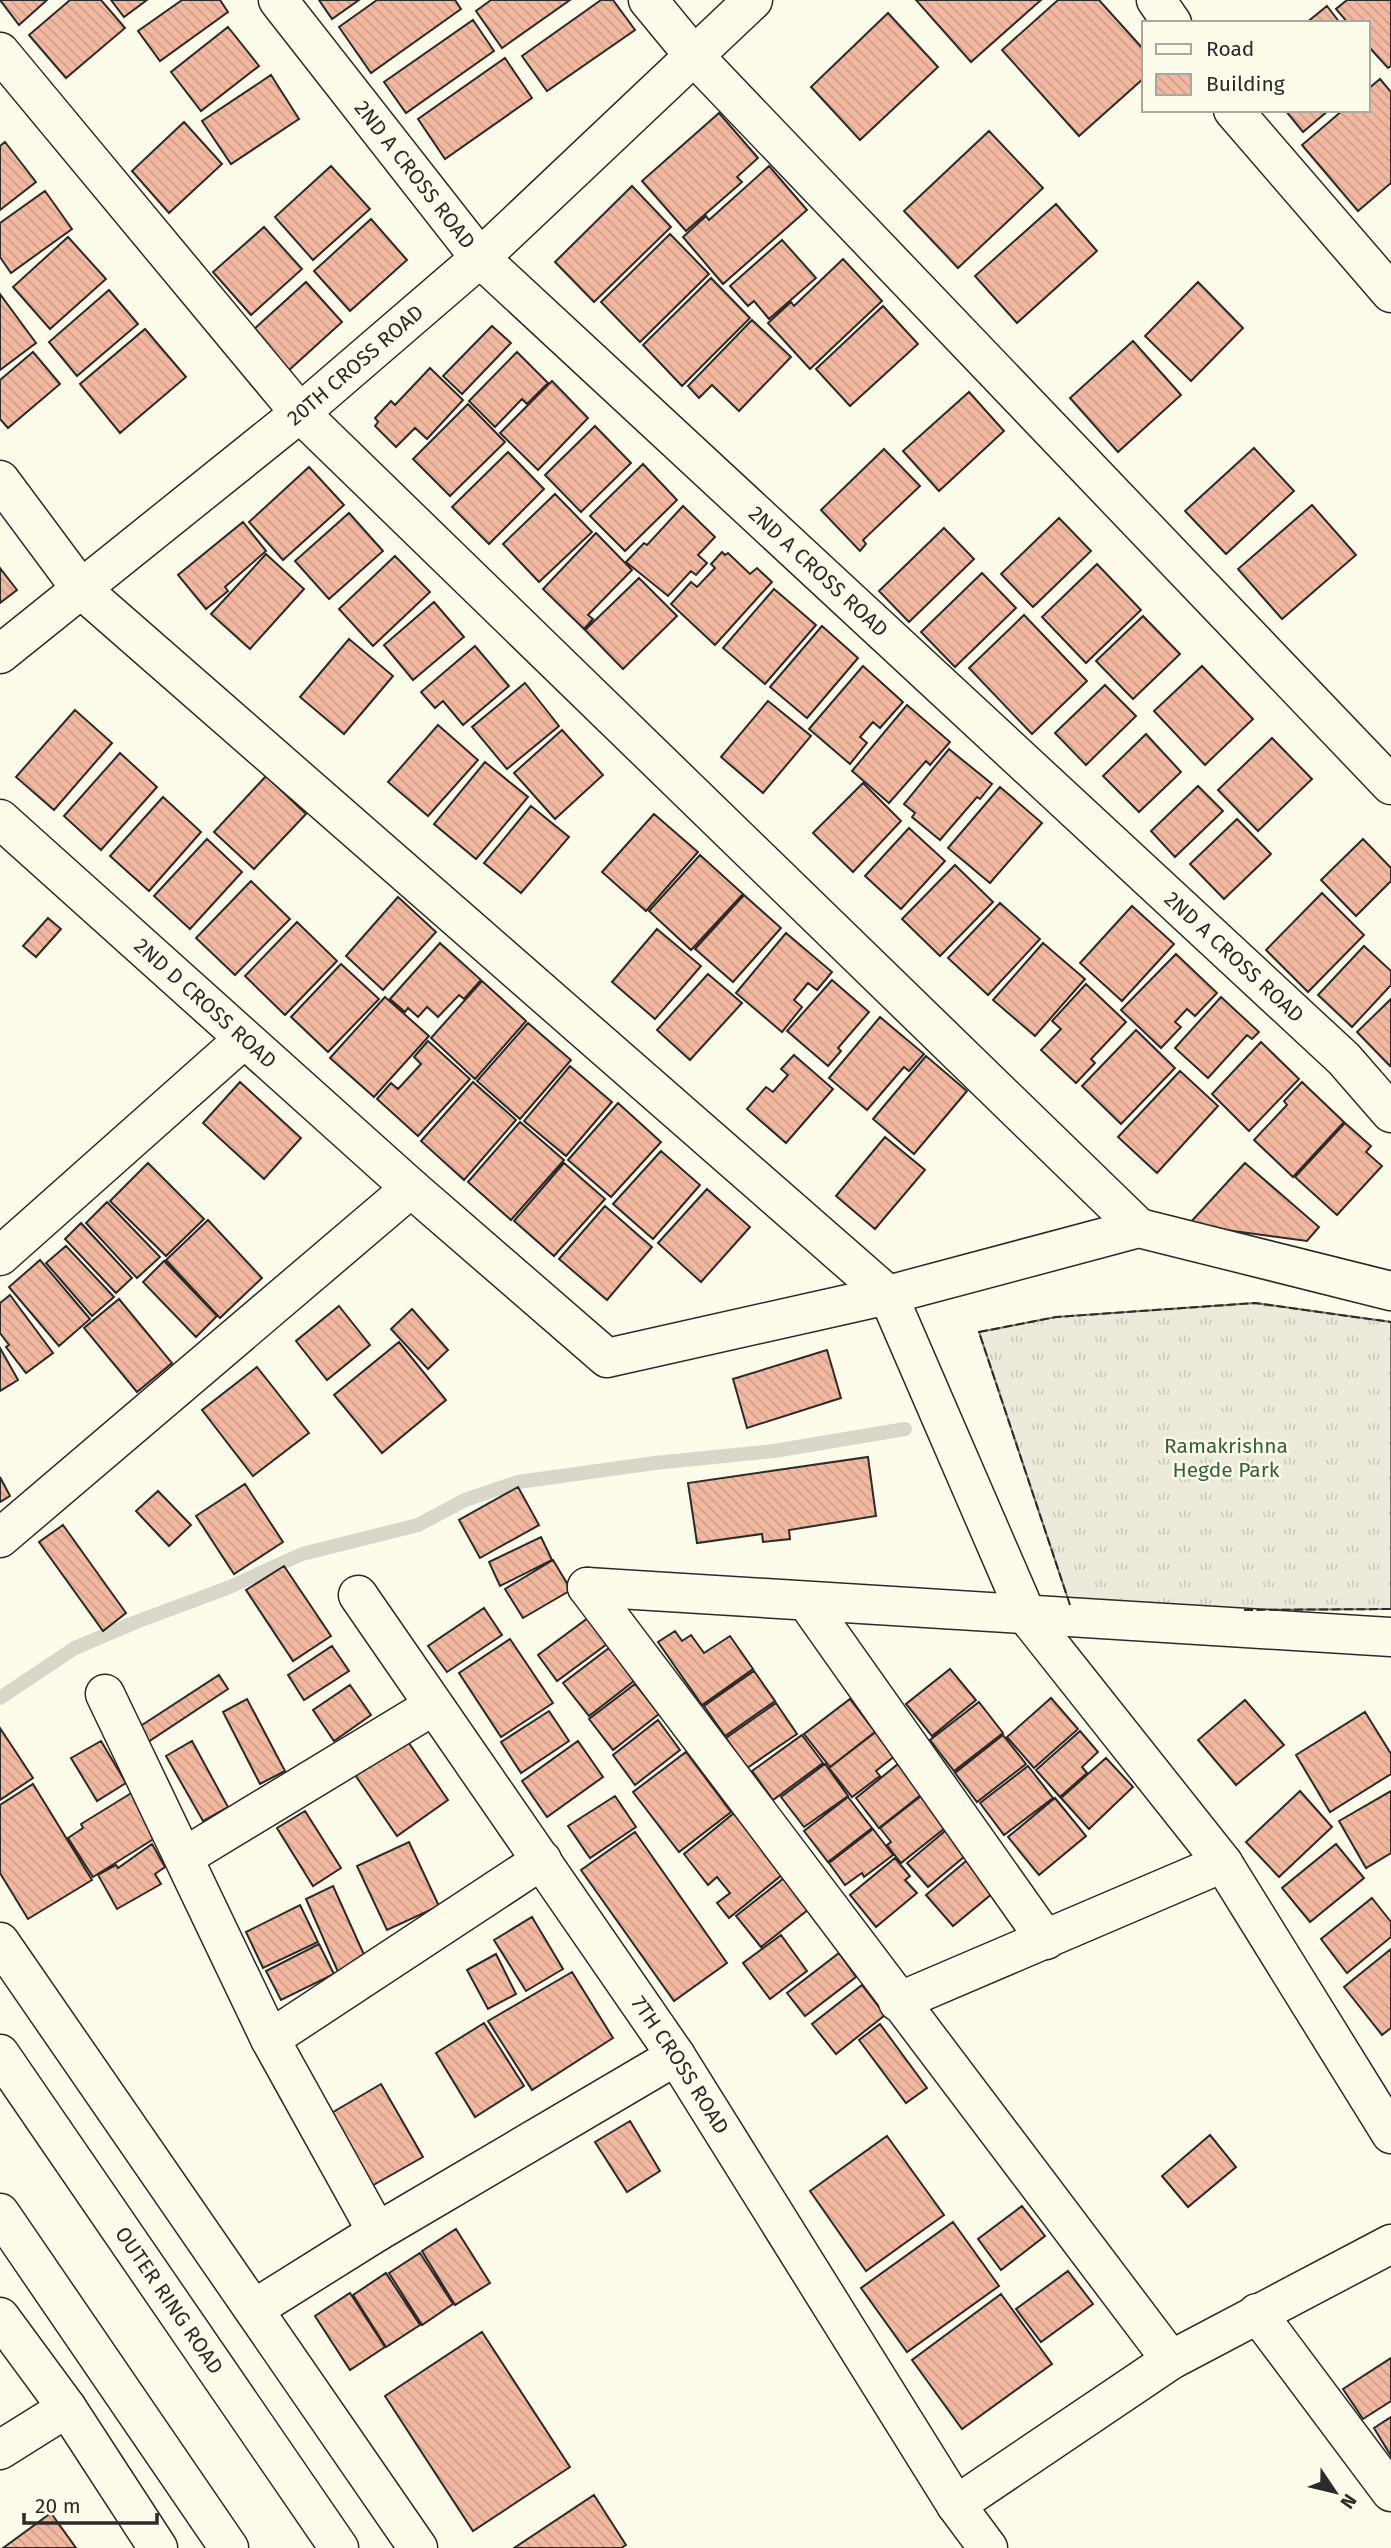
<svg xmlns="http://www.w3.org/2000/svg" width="1391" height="2548" viewBox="0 0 1391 2548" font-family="'Fira Sans',sans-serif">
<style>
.grass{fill:url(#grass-tufts);stroke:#74746e;stroke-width:2}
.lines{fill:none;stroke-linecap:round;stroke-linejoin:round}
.stream{stroke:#d8d7c9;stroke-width:14}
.building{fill:url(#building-back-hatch);stroke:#2b2b2b;stroke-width:2}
.minor-casing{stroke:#2b2b2b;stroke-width:41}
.highway-casing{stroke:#2b2b2b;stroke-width:41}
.minor{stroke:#fdfbea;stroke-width:38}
.highway{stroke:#fdfbea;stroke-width:38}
.fence{stroke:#2b2b2b;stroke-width:2;stroke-dasharray:9 3.5;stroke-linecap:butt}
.labels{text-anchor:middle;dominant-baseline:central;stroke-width:5;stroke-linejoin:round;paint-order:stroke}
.street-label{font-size:21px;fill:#2b2b2b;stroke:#fdfbea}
.park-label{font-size:21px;fill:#34623c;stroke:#fdfbea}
</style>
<defs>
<pattern id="grass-tufts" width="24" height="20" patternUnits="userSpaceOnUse" patternTransform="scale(1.75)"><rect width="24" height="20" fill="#ecebdb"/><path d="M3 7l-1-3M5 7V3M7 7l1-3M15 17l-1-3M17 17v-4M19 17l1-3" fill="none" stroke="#cbcabc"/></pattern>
<pattern id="building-back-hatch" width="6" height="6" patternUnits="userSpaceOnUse" patternTransform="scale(1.75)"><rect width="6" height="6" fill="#f2b8a0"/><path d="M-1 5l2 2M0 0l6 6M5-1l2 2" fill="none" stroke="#d09e8a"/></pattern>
</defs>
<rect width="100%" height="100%" fill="#fdfbea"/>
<path class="grass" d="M1255,1303L1391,1322V1609L1072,1611L979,1332L1056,1317Z"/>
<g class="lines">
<path class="stream" d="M0,1698L75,1648L136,1622L230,1587L302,1554L418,1525L465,1500L518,1482L655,1463L774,1451L905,1429"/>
</g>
<path class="building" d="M0,0H47L19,25Z
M70,0H101L125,28L66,78L29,35Z
M111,0H147L124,17Z
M182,0H220L228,12L160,61L138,31Z
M319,0H359L332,19Z
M377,0H455L461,9L371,73L339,27Z
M491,0H570L502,48L476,11Z
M601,0H613L635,30L547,91L522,56Z
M916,0H1041L971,62Z
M1058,0H1099L1144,50V78L1079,136L1002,50Z
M1347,0H1391V66L1388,68L1368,46V23H1348L1336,9Z
M1327,6L1340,23H1306Z
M888,13L938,67L860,140L811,87Z
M473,20L494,51L406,113L384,82Z
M228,27L259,66L201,111L171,72Z
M505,58L532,98L445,159L418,119Z
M271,75L299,119L231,164L202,121Z
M1380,79L1391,92V183L1358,211L1302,145L1343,110H1368V89Z
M1285,110H1329L1303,132Z
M719,113L758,158L737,177L742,182L686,231L642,181Z
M184,122L222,164L169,213L132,171Z
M989,131L1043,188L958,268L904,211Z
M5,142L36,182L0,210V146Z
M331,166L370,209L313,260L275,217Z
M769,166L807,210L723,284L683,237L706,216L709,220Z
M632,186L671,227L594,302L555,262Z
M45,191L72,229L11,273L0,257V223Z
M1056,204L1097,251L1017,323L975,276Z
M371,219L407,260L350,311L314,271Z
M264,227L302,269L251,315L213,272Z
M670,234L709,274L640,342L601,302Z
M68,237L106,279L50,329L13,287Z
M782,240L816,278L769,319L754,301L748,306L730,286Z
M843,259L882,301L810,369L768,323L791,302L794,306Z
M711,278L750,318L682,386L643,345Z
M306,282L342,322L288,371L252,331Z
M1198,282L1243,328L1191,381L1145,336Z
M109,290L138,324L77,376L49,342Z
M0,294L36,343L0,370Z
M883,306L918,344L850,406L816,369Z
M752,320L791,357L739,411L712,385L699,398L688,386Z
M492,326L511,343L462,394L443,376Z
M145,329L186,377L120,433L80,384Z
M1133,341L1181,395L1118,452L1070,398Z
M33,352L60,384L8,428L0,419V380Z
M517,352L548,383L527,404L522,399L495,427L469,401Z
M430,368L463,400L427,439L415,428L396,447L375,426L378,422L375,418L391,401L395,405Z
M552,381L588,418L538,470L500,433Z
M969,392L1004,431L939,491L903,451Z
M468,404L505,442L450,496L413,459Z
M595,426L631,463L581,512L545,475Z
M1254,448L1294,491L1226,554L1185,511Z
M884,449L920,486L863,540L866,544L860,551L821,510Z
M508,452L544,489L489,544L452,507Z
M643,464L677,500L625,551L590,516Z
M309,467L344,505L283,560L249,522Z
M555,494L592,532L539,582L503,544Z
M1312,505L1356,555L1282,619L1238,569Z
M683,506L715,537L698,555L707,563L696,575L691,571L668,596L626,562L644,543L647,545Z
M349,513L383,551L329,599L295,561Z
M1059,518L1091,551L1033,607L1001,574Z
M243,522L266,551L225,587L228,591L206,609L178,575Z
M944,528L974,559L909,622L879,591Z
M596,533L632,570L588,615L593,619L584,629L543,589Z
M722,552L725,555L728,553L750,574L757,568L772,582L715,645L671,604L691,582L697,587L715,568L711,564Z
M266,554L304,589L250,649L211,614Z
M395,556L430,592L373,646L339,609Z
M1097,564L1141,610L1086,663L1042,617Z
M0,568L17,590L0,603Z
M982,573L1016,608L955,667L921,632Z
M639,578L677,616L623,669L585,630Z
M774,589L816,625L765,684L723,648Z
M434,602L464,637L413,680L384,645Z
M1024,615L1087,681L1032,734L969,668Z
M1143,616L1180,654L1133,699L1096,661Z
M822,626L858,658L807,718L770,687Z
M349,639L393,676L344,734L300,697Z
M475,646L509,686L463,725L443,701L435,708L421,692Z
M863,666L903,702L880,728L873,722L860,737L867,743L850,764L809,729Z
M1202,666L1253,719L1205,765L1154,711Z
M525,683L559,726L507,769L472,727Z
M1105,685L1136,716L1086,765L1055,733Z
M768,701L811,736L763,793L721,757Z
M907,705L950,742L930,765L926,761L889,803L852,771Z
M75,710L112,743L54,810L16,777Z
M438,725L478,760L428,816L388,782Z
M562,730L603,775L555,819L514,773Z
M1146,734L1181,772L1139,812L1103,776Z
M1272,738L1312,779L1258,831L1218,790Z
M949,749L992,784L980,799L977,797L940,840L912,817L915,813L904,804Z
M120,753L157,787L101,850L64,816Z
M485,762L528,797L476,859L434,824Z
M266,776L306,814L254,869L214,832Z
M863,783L901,821L853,872L813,833Z
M1198,786L1223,811L1175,857L1151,831Z
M1000,787L1042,823L990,883L948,848Z
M163,797L201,832L149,891L110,856Z
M531,806L569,837L521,893L484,863Z
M654,814L698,852L646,911L602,872Z
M1237,819L1271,854L1224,899L1190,864Z
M909,828L945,861L901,909L865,876Z
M207,839L242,872L190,929L154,896Z
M1363,839L1391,868V881L1356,916L1321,880Z
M700,855L743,894L691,950L649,911Z
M955,865L993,902L940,956L902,919Z
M251,881L290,919L235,975L196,938Z
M1322,893L1364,935L1308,992L1266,950Z
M744,895L781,928L733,982L695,949Z
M398,897L436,932L383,990L346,956Z
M1000,903L1040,939L988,995L948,958Z
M1132,906L1174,944L1122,1001L1080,963Z
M48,918L61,929L36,957L23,946Z
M297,922L337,961L285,1015L245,976Z
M657,929L701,966L655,1019L612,982Z
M786,933L832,972L817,990L808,983L794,1000L802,1007L782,1032L736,993Z
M440,943L481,980L464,999L459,995L438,1017L427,1007L418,1017L408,1008L405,1012L390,999Z
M1043,943L1085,979L1035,1036L993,1000Z
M1364,946L1391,971V985L1352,1027L1318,995Z
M1176,954L1217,993L1195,1016L1187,1009L1175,1022L1181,1027L1161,1048L1121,1010Z
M341,964L379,999L328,1052L291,1017Z
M708,974L742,1003L690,1060L657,1030Z
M832,980L869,1012L838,1048L841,1051L828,1066L787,1031Z
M482,981L526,1021L475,1079L431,1038Z
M1086,984L1126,1022L1091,1059L1095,1063L1076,1083L1041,1050L1061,1029L1052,1021Z
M385,997L429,1036L374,1097L330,1058Z
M1221,997L1259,1032L1252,1039L1247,1035L1208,1078L1175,1048Z
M1391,999V1065L1390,1066L1357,1032Z
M880,1017L924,1054L909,1071L904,1067L867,1110L829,1078Z
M528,1023L571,1060L520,1119L477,1081Z
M1136,1030L1175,1068L1121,1124L1082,1086Z
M428,1041L470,1079L418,1136L377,1099L391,1083L398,1089L421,1064L414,1057Z
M1261,1042L1299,1079L1249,1131L1212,1094Z
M794,1055L833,1089L786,1143L747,1109L766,1087L773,1092L788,1075L781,1069Z
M926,1056L967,1091L914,1154L873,1119Z
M570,1066L612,1102L566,1156L524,1121Z
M1180,1071L1218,1106L1157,1173L1118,1137Z
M240,1082L301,1138L264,1179L203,1123Z
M473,1082L516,1120L464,1180L421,1141Z
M1302,1082L1344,1122L1293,1177L1254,1140L1287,1105L1284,1101Z
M618,1103L661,1142L611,1197L568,1160Z
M520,1122L564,1160L511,1220L468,1182Z
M1345,1123L1371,1146L1366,1152L1382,1166L1337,1215L1295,1177Z
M885,1137L925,1170L875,1229L836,1196Z
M661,1151L700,1185L653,1239L613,1204Z
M148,1163L204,1219L166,1256L110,1201Z
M564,1163L605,1199L554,1256L514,1221Z
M1245,1163L1319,1227L1307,1241L1188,1225Z
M707,1189L750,1227L701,1282L658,1243Z
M107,1202L160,1257L137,1278L86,1223Z
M605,1206L652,1247L607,1300L559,1259Z
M208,1220L262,1278L220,1318L166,1260Z
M81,1223L132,1278L116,1293L65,1239Z
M66,1246L114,1297L92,1316L46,1263Z
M40,1260L90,1319L59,1346L9,1287Z
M164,1261L217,1316L196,1337L143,1282Z
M10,1295L53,1353L26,1373L6,1347L9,1345L0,1333V1303Z
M119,1299L172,1363L137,1392L84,1328Z
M339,1306L370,1345L327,1380L296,1341Z
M412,1309L448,1350L428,1369L391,1329Z
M399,1342L446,1400L382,1453L334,1395Z
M0,1348L18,1380L0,1391Z
M827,1350L841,1398L747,1428L733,1379Z
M257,1367L309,1433L253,1476L202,1410Z
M868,1457L876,1516L789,1530L790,1539L763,1542L762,1534L697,1543L688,1483Z
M0,1477L10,1496L0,1502Z
M245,1484L283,1542L234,1574L196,1516Z
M518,1487L539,1525L480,1558L459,1520Z
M158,1491L191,1525L169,1546L136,1511Z
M63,1525L126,1613L103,1631L39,1542Z
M541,1537L552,1560L500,1586L489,1562Z
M553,1560L571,1590L523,1618L505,1589Z
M284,1566L331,1636L293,1661L246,1590Z
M484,1608L502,1635L447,1672L428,1646Z
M588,1618L607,1644L557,1681L538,1655Z
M675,1631L682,1641L691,1635L704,1653L730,1636L753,1669L702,1705L658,1642Z
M510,1639L553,1703L501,1737L459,1673Z
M332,1646L349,1671L304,1700L288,1675Z
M609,1648L634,1681L589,1716L563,1683Z
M950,1669L976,1700L932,1736L906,1704Z
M754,1671L775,1701L725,1736L704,1706Z
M219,1675L228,1689L148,1742L139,1727Z
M635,1684L659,1714L613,1750L589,1719Z
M350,1685L371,1715L334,1741L313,1710Z
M1051,1698L1078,1729L1034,1768L1007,1737Z
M247,1699L285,1771L260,1784L223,1712Z
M850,1699L875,1732L830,1767L804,1734Z
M1245,1700L1284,1745L1236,1785L1198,1740Z
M979,1702L1003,1733L954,1771L930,1740Z
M776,1703L797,1734L747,1768L726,1738Z
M549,1711L569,1741L521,1773L501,1742Z
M1365,1712L1391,1754V1774L1330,1812L1296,1755Z
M658,1720L680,1750L635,1785L613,1755Z
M0,1728L33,1778L0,1800Z
M877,1731L896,1755L876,1771L880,1776L852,1797L829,1768Z
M1080,1731L1098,1752L1082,1767L1087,1773L1060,1797L1036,1770Z
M402,1733L448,1800L397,1836L351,1769Z
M802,1735L823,1763L773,1800L752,1771Z
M1003,1735L1026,1764L977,1802L955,1773Z
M101,1741L126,1783L97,1801L71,1758Z
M192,1741L228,1807L203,1821L166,1756Z
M578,1741L603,1777L547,1817L522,1781Z
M686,1752L731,1812L679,1852L633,1792Z
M1106,1758L1133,1787L1089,1829L1061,1798Z
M825,1764L848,1796L804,1827L781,1797Z
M898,1764L922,1794L879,1828L856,1798Z
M1028,1766L1053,1798L1004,1835L980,1803Z
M33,1784L92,1880L28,1919L0,1873V1805Z
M1300,1791L1332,1827L1279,1877L1246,1842Z
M1391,1791V1853L1366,1868L1339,1821Z
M133,1792L160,1835L93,1877L68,1838L83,1828L81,1824Z
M925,1793L950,1824L901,1863L887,1845L891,1842L880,1828Z
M615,1796L636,1827L590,1858L568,1826Z
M848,1797L872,1828L828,1862L804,1831Z
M1055,1798L1086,1836L1039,1875L1008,1837Z
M305,1811L341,1868L313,1886L277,1828Z
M734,1813L783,1874L729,1918L717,1903L730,1893L717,1877L708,1885L684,1854Z
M951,1826L971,1851L928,1887L907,1863Z
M873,1829L893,1855L864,1877L862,1873L845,1885L829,1863Z
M635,1832L727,1963L674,2001L581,1870Z
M409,1842L439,1906L387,1930L357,1866Z
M152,1844L165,1867L155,1874L161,1884L117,1909L98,1875L116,1865L118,1868Z
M1336,1844L1364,1878L1310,1922L1282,1888Z
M972,1856L999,1888L953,1926L926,1895Z
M895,1858L910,1876L905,1880L917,1893L876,1927L850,1895Z
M784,1878L809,1909L761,1947L736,1916Z
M333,1886L366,1959L338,1972L306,1899Z
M1372,1898L1391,1922V1937L1347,1973L1321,1939Z
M300,1905L318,1942L263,1968L246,1932Z
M532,1917L563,1969L526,1991L494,1940Z
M781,1935L807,1971L770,1999L743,1963Z
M319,1944L334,1974L281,2000L266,1971Z
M1391,1949V2028L1382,2035L1344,1987Z
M839,1953L856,1977L805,2016L787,1993Z
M496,1954L516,1994L488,2009L467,1970Z
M572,1972L613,2038L532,2090L488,2021Z
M862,1985L885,2015L836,2054L812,2024Z
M484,2023L524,2086L475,2117L436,2053Z
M880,2024L927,2088L906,2103L859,2040Z
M381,2084L423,2157L370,2187L328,2115Z
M630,2121L660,2171L627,2192L595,2142Z
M1210,2135L1236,2167L1188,2207L1162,2176Z
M887,2136L944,2215L866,2271L810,2191Z
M1022,2206L1045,2236L1001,2270L978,2239Z
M953,2222L999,2286L907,2352L861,2288Z
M456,2229L490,2283L455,2305L422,2251Z
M420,2253L453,2304L422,2325L389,2273Z
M1068,2271L1093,2304L1041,2342L1016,2309Z
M386,2273L420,2325L386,2347L353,2295Z
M350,2293L385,2347L350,2370L315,2316Z
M1001,2294L1052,2364L962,2429L912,2360Z
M482,2332L570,2467L473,2531L385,2396Z
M1391,2358V2401L1363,2419L1343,2389Z
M1391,2417V2456L1374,2428Z
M594,2495L626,2545L621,2548H514Z
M51,2513L76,2548H3Z"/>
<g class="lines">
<defs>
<g id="minor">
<path id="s1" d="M278,0L480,258L1344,1059L1391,1113"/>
<path d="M648,0L695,57L1391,785"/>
<path d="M1156,0L1172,23"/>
<path d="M0,52L300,413L1139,1228"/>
<path d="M1233,110L1391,293"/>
<path d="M0,480L81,589L888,1295L1027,1616L1223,1863L1391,2134"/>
<path id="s2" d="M0,654L300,413L480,258L753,0"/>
<path id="s3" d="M0,819L411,1188L607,1358L888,1295L1139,1228L1391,1291"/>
<path d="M0,1256L244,1039"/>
<path d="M0,1538L411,1188"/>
<path d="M587,1587L1171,2360"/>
<path d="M587,1587L1391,1637"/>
<path id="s4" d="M358,1595L676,2056L956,2505L988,2548"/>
<path d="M807,1602L1046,1940"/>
<path d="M105,1694L270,2039"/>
<path d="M184,1857L433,1706"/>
<path d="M0,1942L418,2548"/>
<path d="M898,2002L1223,1863"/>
<path d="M377,2232L270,2039L542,1860"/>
<path d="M254,2309L377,2232L676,2056"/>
<path d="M1257,2313L1391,2492"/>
<path d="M0,2317L67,2408L158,2548"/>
<path d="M0,2450L67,2408"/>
<path d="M956,2505L1171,2360L1391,2244"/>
</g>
<g id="highway">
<path id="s5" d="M0,2054L339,2548"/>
<path d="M0,2213L229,2548"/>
</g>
</defs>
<use href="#minor" class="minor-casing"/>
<use href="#highway" class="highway-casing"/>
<use href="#minor" class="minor"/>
<use href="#highway" class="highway"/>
<path class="fence" d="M1070,1605L979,1332L1056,1317L1255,1303L1391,1322
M1244,1610L1391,1609"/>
</g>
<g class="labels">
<g class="street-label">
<text stroke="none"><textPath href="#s1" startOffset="222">2ND A CROSS ROAD</textPath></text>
<text stroke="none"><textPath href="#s2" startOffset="458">20TH CROSS ROAD</textPath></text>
<text stroke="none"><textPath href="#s1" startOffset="789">2ND A CROSS ROAD</textPath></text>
<text stroke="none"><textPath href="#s1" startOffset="1356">2ND A CROSS ROAD</textPath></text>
<text stroke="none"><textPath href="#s3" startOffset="276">2ND D CROSS ROAD</textPath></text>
<text stroke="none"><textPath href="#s4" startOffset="570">7TH CROSS ROAD</textPath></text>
<text stroke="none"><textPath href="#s5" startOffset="299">OUTER RING ROAD</textPath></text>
</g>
<g class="park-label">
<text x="1226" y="1446">Ramakrishna<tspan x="1226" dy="24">Hegde Park</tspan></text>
</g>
</g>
<rect x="1142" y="21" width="228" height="91" fill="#fdfbea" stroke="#a9a89e" stroke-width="2"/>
<rect x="1156" y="44" width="35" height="10" fill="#fdfbea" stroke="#a9a89e" stroke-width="2"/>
<text x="1206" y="56" font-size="21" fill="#2b2b2b">Road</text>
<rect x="1156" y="74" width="35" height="21" fill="url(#building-back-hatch)" stroke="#a9a89e" stroke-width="2"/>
<text x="1206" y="91" font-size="21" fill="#2b2b2b">Building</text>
<g transform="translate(1335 2492) rotate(125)" stroke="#fdfbea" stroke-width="5" paint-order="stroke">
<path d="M0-5L12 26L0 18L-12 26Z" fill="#2b2b2b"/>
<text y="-10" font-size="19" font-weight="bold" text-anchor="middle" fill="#2b2b2b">N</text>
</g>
<path d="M24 2513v10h133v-10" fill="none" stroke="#2b2b2b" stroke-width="3.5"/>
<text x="35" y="2513" font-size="21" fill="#2b2b2b" stroke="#fdfbea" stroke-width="5" paint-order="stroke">20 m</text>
</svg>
